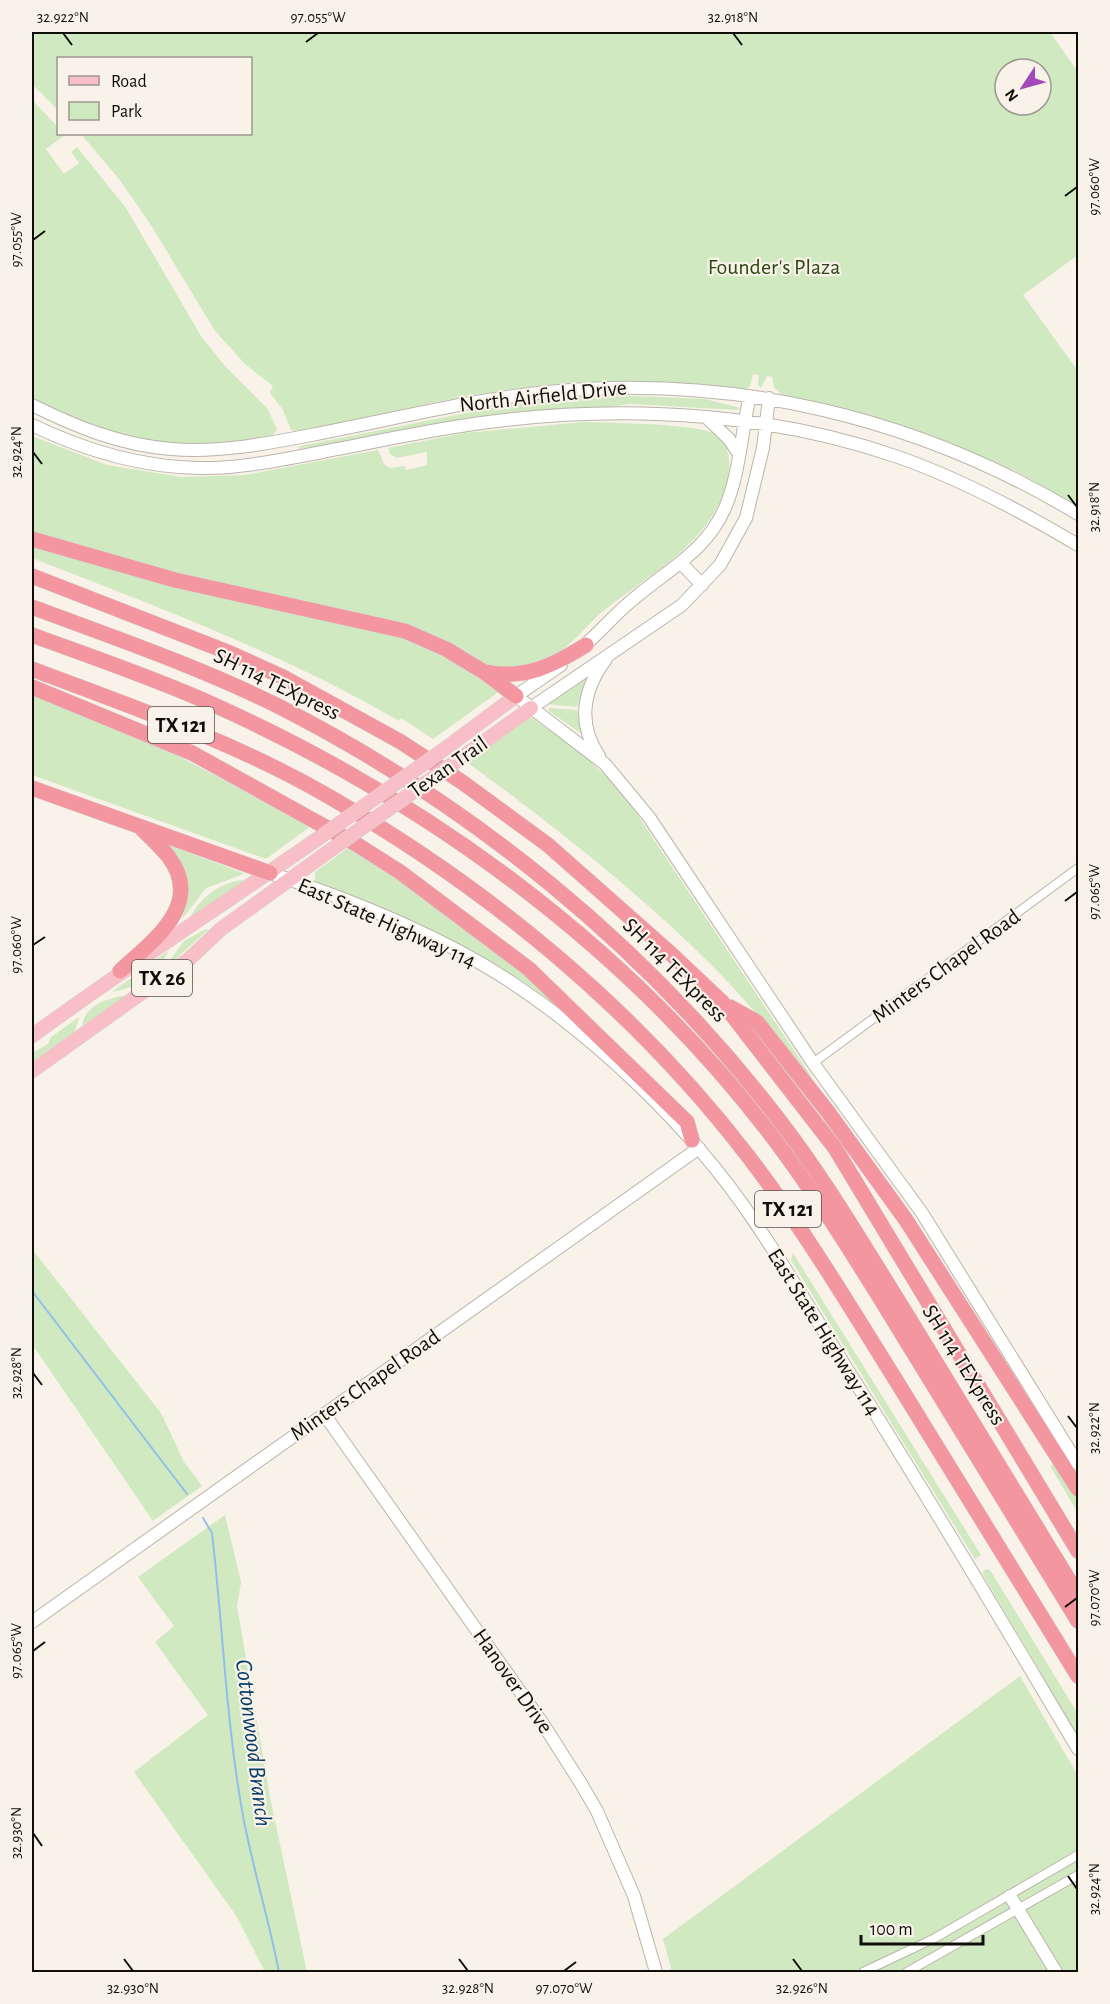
<svg xmlns="http://www.w3.org/2000/svg" width="1110" height="2004" viewBox="0 0 1110 2004" font-family="'Alegreya Sans',sans-serif">
<style>
.green{fill:#d0e9c0;fill-rule:evenodd}
.lines{fill:none;stroke-linecap:round;stroke-linejoin:round}
.stream{stroke:#90bfeb;stroke-width:2}
.street-casing{stroke:#bbb4aa;stroke-width:10}
.secondary-casing{stroke:#bbb4aa;stroke-width:14}
.primary-casing{stroke:#d4d4d3;stroke-width:15}
.highway-casing{stroke:#d4d4d3;stroke-width:16}
.street{stroke:#fff;stroke-width:8}
.secondary{stroke:#fff;stroke-width:12}
.primary{stroke:#f8c0c6;stroke-width:14}
.highway{stroke:#f496a0;stroke-width:15}
.primary-bridge-casing{stroke:#d4d4d3;stroke-width:15;stroke-linecap:butt}
.primary-bridge{stroke:#f8c0c6;stroke-width:14}
.ticks{fill:none;stroke:#100e0b;stroke-width:2}
.labels{text-anchor:middle;dominant-baseline:central;stroke-width:4.5;stroke-linejoin:round;paint-order:stroke}
.shield{fill:#f9f2e8;stroke:#56524d;stroke-width:1.5}
.shield-label{font-size:21px;font-weight:bold;fill:#100e0b}
.park-label{font-size:22px;fill:#2a4811;stroke:#f9f2e8}
.street-label{font-size:22px;fill:#100e0b;stroke:#f9f2e8}
.water-label{font-size:24px;font-style:italic;fill:#063d66;stroke:#f9f2e8}
.neatline{fill:none;stroke:#100e0b;stroke-width:2}
.ticks-label{font-size:15px;text-anchor:middle;fill:#100e0b}
</style>
<rect width="100%" height="100%" fill="#f9f2e8"/>
<path class="green" d="M32,32H1050L1078,72V255L1023,295L1078,371V506L1015,471L889,421L782,395L774,387L772,377L767,376L761,388L758,385L759,375L753,374L750,386L745,390C684,385 624,380 563,384C474,389 385,415 298,431L291,430L283,410L270,393L273,386L246,365L215,331L151,225L119,179L81,134H250V58H58V110L32,84ZM1005,69H1041V105H1005Z
M32,100L58,127V134H66L46,149L64,174L79,163L71,152L77,147L126,208L201,336L224,365L267,408L277,429L272,436C200,461 95,435 32,398Z
M614,395L705,399L740,408L738,410L630,404L298,449L300,446L527,401Z
M584,422C607,423 705,423 718,436C728,445 730,457 729,469C722,536 654,571 607,608C585,625 567,654 540,662C500,675 489,666 454,650L32,534V436L107,465L182,477L245,475L378,450L384,464L390,468L405,466L406,470L427,465V452L397,458L390,454L388,448L464,433Z
M32,544L410,639L437,651L500,691L433,739L401,718L399,721C282,653 157,607 32,558Z
M587,676L577,707L547,704Z
M32,692L144,738L311,826L266,859L32,775Z
M549,708L577,710L583,735L549,711Z
M529,716L578,750L621,790L815,1082C775,1036 737,988 693,947C623,880 546,820 468,763Z
M166,844L243,873L244,874L206,888L183,918L184,907Z
M348,848L396,877L457,919L556,1001L553,1003C475,944 405,917 315,882V872Z
M240,880L246,881L187,923C199,899 214,886 240,880Z
M206,929L208,930L161,972L184,941Z
M169,950C157,974 139,987 112,992Z
M127,995L82,1026C86,1003 108,999 127,995Z
M79,1017L75,1031L32,1062V1053L48,1044L51,1037Z
M32,1249L161,1413L184,1462L202,1486L153,1521L32,1344Z
M793,1253L981,1555L975,1559L791,1260Z
M1056,1462L1078,1497V1513L1050,1466Z
M225,1515L241,1582L237,1606L270,1797L307,1972H265L237,1917L134,1772L208,1715L155,1642L174,1626L138,1577Z
M986,1569L990,1570L1078,1714V1736L982,1573Z
M1020,1676L1078,1776V1972H672L663,1939Z"/>
<g class="lines">
<path class="stream" d="M32,1291L187,1494
M203,1518L212,1533C223,1627 226,1723 243,1816C253,1869 269,1920 279,1972"/>
<defs>
<path id="street" d="M813,1063L1078,868
M863,1972L935,1938L1078,1855
M907,1972L1078,1875"/>
<path id="secondary" d="M32,405C76,427 121,445 171,449C218,453 265,444 311,435C390,420 467,400 547,392C733,373 919,418 1078,514
M706,417L729,439L739,454
M32,425C84,450 140,467 199,468C238,469 279,460 317,453C380,441 442,427 505,420C635,405 774,414 898,457C961,479 1021,511 1078,545
M681,563L702,585
M579,650C599,634 615,613 636,597C669,569 707,550 725,508C740,473 741,433 750,396
M561,665L516,696L605,764L649,817L813,1063L922,1213L1078,1464
M531,708L682,605L720,565L746,518L763,448L769,398
M599,756C577,723 583,690 606,659
M270,873C352,900 438,934 511,982C600,1041 692,1129 752,1218C788,1270 820,1326 854,1380C931,1501 1004,1625 1078,1749
M324,1414L543,1724L580,1782L597,1811L634,1896L656,1972
M32,1622L699,1148
M1010,1896L1056,1972"/>
<path id="primary" d="M446,748L516,696
M461,758L531,708
M32,1036C127,966 226,903 323,835
M32,1071L189,959L221,929L339,844"/>
<path id="highway" d="M32,539L175,580L405,631L446,649L484,672L516,696
M32,576L230,653L283,677L401,742L462,782L548,845L669,952L722,1002L835,1148L1078,1551
M32,607C115,638 200,667 280,707C472,805 644,945 776,1116C825,1179 865,1248 907,1315C964,1409 1021,1502 1078,1595
M32,635C92,657 154,678 212,704C426,800 624,944 768,1131C819,1198 863,1270 907,1342C964,1435 1021,1528 1078,1621
M32,669C132,707 235,742 328,796C488,888 635,1009 748,1156C803,1228 849,1305 897,1382C957,1480 1017,1578 1078,1676
M486,672C525,680 554,665 586,645
M32,687L192,753L356,844L400,872L529,969L687,1122L692,1140
M32,788L270,873
M120,971C151,942 206,905 168,856C161,847 151,838 142,829
M730,1007L757,1022L828,1112L906,1220L1078,1489"/>
</defs>
<use href="#street" class="street-casing"/>
<use href="#secondary" class="secondary-casing"/>
<use href="#primary" class="primary-casing"/>
<use href="#highway" class="highway-casing"/>
<use href="#street" class="street"/>
<use href="#secondary" class="secondary"/>
<use href="#primary" class="primary"/>
<use href="#highway" class="highway"/>
<defs>
<path id="primary-bridge" d="M323,835L446,748
M339,844L461,758"/>
</defs>
<use href="#primary-bridge" class="primary-bridge-casing"/>
<use href="#primary-bridge" class="primary-bridge"/>
</g>
<path class="ticks" d="M63,33L72,45M733,33L742,45M306,42L318,33M1065,196L1077,187M33,240L45,231M33,452L42,464M1068,495L1077,507M1065,901L1077,892M33,945L45,937M33,1373L42,1385M1068,1416L1077,1428M1065,1607L1077,1598M33,1651L45,1642M33,1833L42,1846M1068,1876L1077,1889M124,1959L133,1971M459,1959L468,1971M793,1959L802,1971M564,1971L576,1962"/>
<g class="labels">
<g class="shield">
<rect x="148" y="707" width="66" height="36" rx="4.5"/>
<rect x="132" y="960" width="60" height="36" rx="4.5"/>
<rect x="755" y="1191" width="66" height="36" rx="4.5"/>
</g>
<g class="shield-label">
<text x="181" y="725">TX 121</text>
<text x="162" y="978">TX 26</text>
<text x="788" y="1209">TX 121</text>
</g>
<g class="park-label">
<text x="774" y="267">Founder's Plaza</text>
</g>
<g class="street-label">
<text transform="translate(543 396) rotate(-6)">North Airfield Drive</text>
<text transform="translate(277 684) rotate(26)">SH 114 TEXpress</text>
<text transform="translate(448 767) rotate(-35)">Texan Trail</text>
<text transform="translate(387 923) rotate(24)">East State Highway 114</text>
<text transform="translate(946 966) rotate(-36)">Minters Chapel Road</text>
<text transform="translate(675 970) rotate(45)">SH 114 TEXpress</text>
<text transform="translate(824 1332) rotate(58)">East State Highway 114</text>
<text transform="translate(964 1365) rotate(58)">SH 114 TEXpress</text>
<text transform="translate(365 1385) rotate(-35)">Minters Chapel Road</text>
<text transform="translate(513 1681) rotate(55)">Hanover Drive</text>
</g>
<g class="water-label">
<text transform="translate(253 1743) rotate(83)">Cottonwood Branch</text>
</g>
</g>
<rect width="1110" height="2004" fill="none" stroke="#f9f2e8" stroke-width="66"/>
<rect x="57" y="57" width="195" height="78" fill="#f9f2e8" stroke="#9c9790" stroke-width="1.5"/>
<rect x="69" y="76" width="30" height="9" fill="#f8c0c6" stroke="#9c9790" stroke-width="1.5"/>
<text x="111" y="87" font-size="18" fill="#100e0b">Road</text>
<rect x="69" y="102" width="30" height="18" fill="#d0e9c0" stroke="#9c9790" stroke-width="1.5"/>
<text x="111" y="117" font-size="18" fill="#100e0b">Park</text>
<g transform="translate(1023 87) rotate(234)"><circle r="28" fill="#f9f2e8" stroke="#9c9790" stroke-width="1.5"/>
<path d="M0-4.5L10 22L0 15L-10 22Z" fill="#a24ab7"/>
<text y="-9" font-size="16" font-weight="bold" text-anchor="middle" fill="#100e0b">N</text>
</g>
<path d="M861 1935v9h122v-9" fill="none" stroke="#100e0b" stroke-width="3"/>
<text x="870" y="1935" font-size="18" fill="#100e0b" stroke="#f9f2e8" stroke-width="4.5" paint-order="stroke">100 m</text>
<rect x="33" y="33" width="1044" height="1938" class="neatline"/>
<g class="ticks-label">
<text x="63" y="22">32.922°N</text>
<text x="318" y="22">97.055°W</text>
<text x="733" y="22">32.918°N</text>
<text transform="translate(1094 187) rotate(-90)" y="5">97.060°W</text>
<text transform="translate(16 240) rotate(-90)" y="5">97.055°W</text>
<text transform="translate(16 452) rotate(-90)" y="5">32.924°N</text>
<text transform="translate(1094 507) rotate(-90)" y="5">32.918°N</text>
<text transform="translate(1094 892) rotate(-90)" y="5">97.065°W</text>
<text transform="translate(16 945) rotate(-90)" y="5">97.060°W</text>
<text transform="translate(16 1373) rotate(-90)" y="5">32.928°N</text>
<text transform="translate(1094 1428) rotate(-90)" y="5">32.922°N</text>
<text transform="translate(1094 1598) rotate(-90)" y="5">97.070°W</text>
<text transform="translate(16 1651) rotate(-90)" y="5">97.065°W</text>
<text transform="translate(16 1833) rotate(-90)" y="5">32.930°N</text>
<text transform="translate(1094 1889) rotate(-90)" y="5">32.924°N</text>
<text x="133" y="1993">32.930°N</text>
<text x="468" y="1993">32.928°N</text>
<text x="564" y="1993">97.070°W</text>
<text x="802" y="1993">32.926°N</text>
</g>
</svg>
